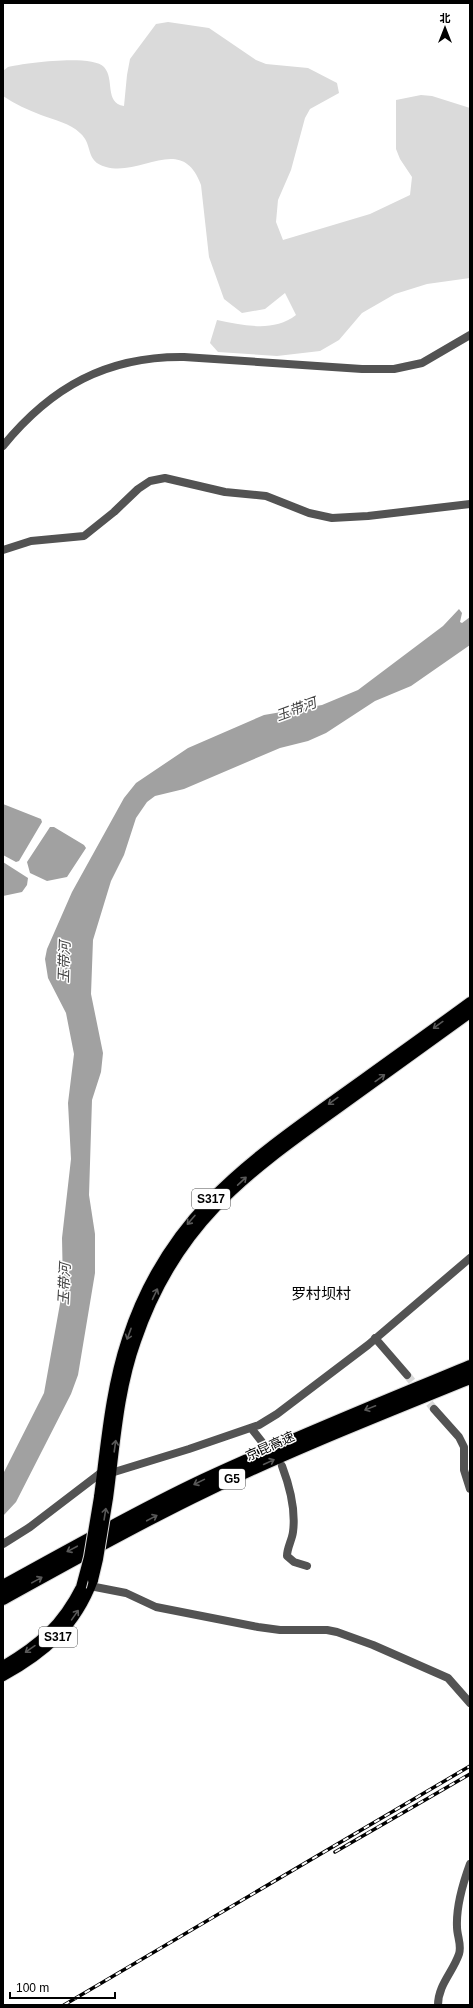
<svg xmlns="http://www.w3.org/2000/svg" width="473" height="2008" viewBox="0 0 473 2008" font-family="Arial,'Noto Sans SC',sans-serif">
<style>
.green{fill:#dadada}
.water{fill:#a1a1a1}
.lines{fill:none;stroke-linecap:round;stroke-linejoin:round}
.minor-tunnel{stroke:#d9d9d9;stroke-width:8;stroke-dasharray:8 4;stroke-linecap:butt}
.major-casing{stroke:#dbdbdb;stroke-width:12}
.highway-casing{stroke:#dbdbdb;stroke-width:14}
.minor{stroke:#535353;stroke-width:8}
.major{stroke:#000;stroke-width:10}
.highway{stroke:#000;stroke-width:12}
.rail-casing{stroke:#000;stroke-width:3.5}
.rail{stroke:#fff;stroke-width:2;stroke-dasharray:6;stroke-linecap:butt}
.major-bridge-casing{stroke:#dbdbdb;stroke-width:12;stroke-linecap:butt}
.major-bridge{stroke:#000;stroke-width:10}
.oneway{stroke:#595959}
.labels{text-anchor:middle;dominant-baseline:central;stroke-width:3;stroke-linejoin:round;paint-order:stroke}
.shield{fill:#fff;stroke:#4c4c4c;stroke-width:1}
.shield-label{font-size:12px;font-weight:bold;fill:#000}
.street-label{font-size:13px;fill:#000;stroke:#fff}
.water-label{font-size:14px;font-style:italic;fill:#424242;stroke:#fff}
.quarter-label{font-size:15px;fill:#000;stroke:#fff}
</style>
<rect width="100%" height="100%" fill="#fff"/>
<path class="green" d="M168,22L209,28L256,60L266,64L308,68L337,83L339,93L310,109L305,118L291,170L278,200L276,222L283,240L370,214L410,195L412,177L400,159L396,149V100L421,95L432,96L470,108V278L427,284L395,294L362,313L339,340L320,351L277,356L218,352L210,343L217,320C243,325 273,333 296,315L285,293L265,309L242,313L224,299L209,257L201,185C182,133 142,177 106,167C84,161 94,145 80,133C70,123 54,120 41,115C28,110 15,104 3,96V71L8,67C25,63 92,54 104,67C115,79 104,103 124,106L127,75L130,59L156,24Z"/>
<path class="water" d="M459,609L462,613L460,622L462,623L470,617V645L411,686L375,701L326,733L308,741L280,748L184,789L155,796L147,802L136,818L124,855L111,881L93,940L91,994L103,1053L101,1072L92,1100L89,1195L95,1234V1273L78,1375L71,1394L16,1502L3,1516V1474L44,1393L63,1287L62,1238L71,1159L68,1103L74,1054L66,1013L48,978L45,959L47,949L72,892L124,798L136,783L188,748L264,715L322,705L358,690L443,626Z
M3,804L41,819L42,822L19,861L16,862L3,855Z
M50,827H54L84,845L86,848L67,877L47,881L30,873L27,862Z
M3,862L28,878L27,885L22,892L3,896Z"/>
<g class="lines">
<path class="minor-tunnel" d="M407,1375L434,1409"/>
<defs>
<path id="major" d="M99,1497C106,1444 110,1390 127,1339C165,1222 239,1168 334,1100C380,1067 425,1035 470,1002
M108,1498C115,1446 118,1391 136,1341C175,1226 243,1176 337,1109C381,1077 426,1045 470,1013
M3,1666C39,1645 62,1625 81,1587
M3,1676C45,1653 76,1626 93,1580"/>
<path id="highway" d="M3,1586C69,1550 135,1512 203,1480C291,1439 381,1403 470,1366
M3,1599C70,1562 137,1524 206,1491C292,1449 382,1414 470,1378"/>
</defs>
<use href="#major" class="major-casing"/>
<use href="#highway" class="highway-casing"/>
<path class="minor" d="M3,446C51,387 107,356 184,357L362,369H394L422,363L470,335
M3,550L31,541L84,536L114,512L138,489L150,481L165,478L225,492L266,496L309,513L332,518L368,516L470,504
M375,1338L407,1375
M434,1409L459,1437L464,1447V1470L470,1489
M251,1428L262,1442
M282,1466C290,1487 296,1509 293,1532C292,1540 287,1548 287,1556L294,1562L307,1566
M111,1473L189,1449L259,1425L277,1414L368,1345L470,1258
M3,1544L30,1527L102,1472
M90,1586L126,1593L156,1607L258,1627L280,1630H327L337,1632L373,1645L448,1678L470,1703
M438,2005C438,1985 453,1972 459,1954C462,1945 457,1936 457,1927C456,1906 463,1883 470,1864"/>
<use href="#major" class="major"/>
<use href="#highway" class="highway"/>
<defs>
<path id="rail" d="M335,1852L470,1774
M64,2005L470,1766"/>
</defs>
<use href="#rail" class="rail-casing"/>
<use href="#rail" class="rail"/>
<defs>
<path id="major-bridge" d="M93,1580L98,1559L108,1498
M81,1587L89,1557L99,1497"/>
</defs>
<use href="#major-bridge" class="major-bridge-casing"/>
<use href="#major-bridge" class="major-bridge"/>
</g>
<defs><path id="oneway-shaft" d="M-6 0H5M1.5-3L5.5 0L1.5 3" fill="none" stroke-width="1.6" stroke-linecap="round" stroke-linejoin="round"/></defs>
<g class="oneway">
<use href="#oneway-shaft" transform="translate(438 1025) rotate(144)"/>
<use href="#oneway-shaft" transform="translate(380 1078) rotate(-36)"/>
<use href="#oneway-shaft" transform="translate(333 1101) rotate(144)"/>
<use href="#oneway-shaft" transform="translate(242 1181) rotate(-43)"/>
<use href="#oneway-shaft" transform="translate(191 1220) rotate(131)"/>
<use href="#oneway-shaft" transform="translate(155 1294) rotate(-65)"/>
<use href="#oneway-shaft" transform="translate(129 1334) rotate(110)"/>
<use href="#oneway-shaft" transform="translate(370 1408) rotate(158)"/>
<use href="#oneway-shaft" transform="translate(115 1446) rotate(-82)"/>
<use href="#oneway-shaft" transform="translate(269 1462) rotate(-25)"/>
<use href="#oneway-shaft" transform="translate(199 1482) rotate(154)"/>
<use href="#oneway-shaft" transform="translate(105 1514) rotate(-81)"/>
<use href="#oneway-shaft" transform="translate(152 1518) rotate(-28)"/>
<use href="#oneway-shaft" transform="translate(72 1549) rotate(152)"/>
<use href="#oneway-shaft" transform="translate(37 1580) rotate(-29)"/>
<use href="#oneway-shaft" transform="translate(75 1615) rotate(-55)"/>
<use href="#oneway-shaft" transform="translate(30 1649) rotate(145)"/>
</g>
<g class="labels">
<g class="shield">
<rect x="192" y="1189" width="38" height="20" rx="3"/>
<rect x="219" y="1469" width="26" height="20" rx="3"/>
<rect x="39" y="1627" width="38" height="20" rx="3"/>
</g>
<g class="shield-label">
<text x="211" y="1199">S317</text>
<text x="232" y="1479">G5</text>
<text x="58" y="1637">S317</text>
</g>
<g class="street-label">
<text transform="translate(270 1446) rotate(-24)">京昆高速</text>
</g>
<g class="water-label">
<text transform="translate(296 709) rotate(-20)">玉带河</text>
<text transform="translate(64 962) rotate(-88)">玉带河</text>
<text transform="translate(64 1284) rotate(-87)">玉带河</text>
</g>
<g class="quarter-label">
<text x="321" y="1293">罗村坝村</text>
</g>
</g>
<rect width="473" height="2008" fill="none" stroke="#000000" stroke-width="8"/>
<g transform="translate(445 28)" stroke="#ffffff" stroke-width="3" paint-order="stroke">
<path d="M0-3L7 15L0 10L-7 15Z" fill="#000000"/>
<text y="-6" font-size="11" font-weight="bold" text-anchor="middle" fill="#000000">北</text>
</g>
<path d="M10 1992v6h105v-6" fill="none" stroke="#000000" stroke-width="2"/>
<text x="16" y="1992" font-size="12" fill="#000000" stroke="#ffffff" stroke-width="3" paint-order="stroke">100 m</text>
</svg>
